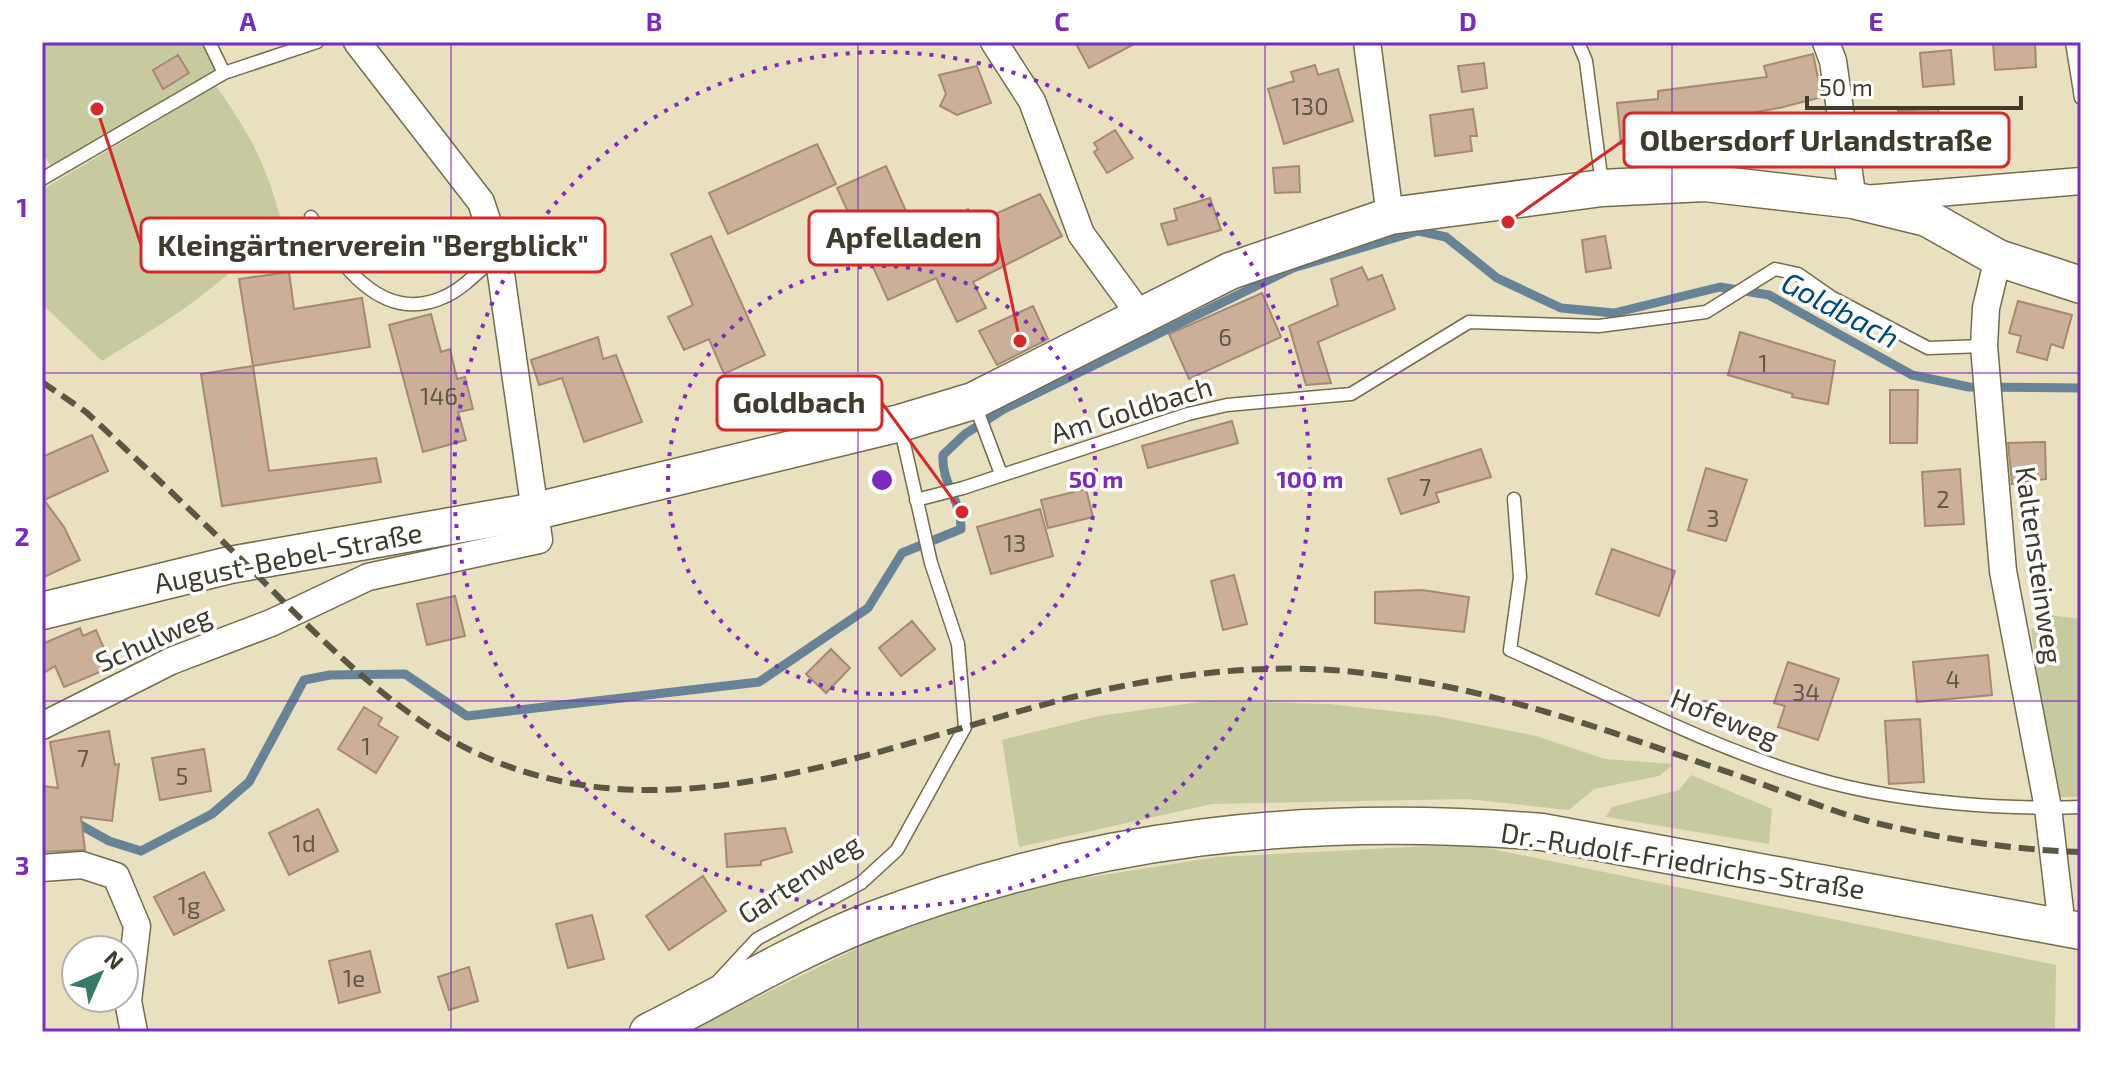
<svg xmlns="http://www.w3.org/2000/svg" width="2123" height="1074" viewBox="0 0 2123 1074" font-family="'Exo 2',sans-serif">
<style>
.green{fill:#c7ca9f}
.lines{fill:none;stroke-linecap:round;stroke-linejoin:round}
.stream{stroke:#678398;stroke-width:9}
.building{fill:#cbaf98;stroke:#a58974;stroke-width:2}
.lane-casing{stroke:#746c4e;stroke-width:15}
.street-casing{stroke:#746c4e;stroke-width:29}
.secondary-casing{stroke:#746c4e;stroke-width:39}
.lane{stroke:#fff;stroke-width:12}
.street{stroke:#fff;stroke-width:26}
.secondary{stroke:#fff;stroke-width:36}
.rail{stroke:#5b5745;stroke-width:6;stroke-dasharray:16 8;stroke-linecap:butt}
.grid{fill:none;stroke:#7b2cbf;stroke-width:2;stroke-opacity:0.55}
.ring{fill:none;stroke:#7b2cbf;stroke-width:4;stroke-dasharray:4 8}
.labels{text-anchor:middle;dominant-baseline:central;stroke-width:7;stroke-linejoin:round;paint-order:stroke}
.number-label{font-size:24px;fill:#615848}
.street-label{font-size:28px;fill:#3e3b2d;stroke:#fff}
.water-label{font-size:30px;font-style:italic;fill:#004977;stroke:#fff}
.centre{fill:#7b2cbf;stroke:#fff;stroke-width:4}
.ring-label{font-size:24px;text-anchor:middle;font-weight:bold;fill:#7b2cbf;stroke:#fff;stroke-width:7;stroke-linejoin:round;paint-order:stroke}
.leader{fill:none;stroke:#d62828;stroke-width:3}
.callout-dot{fill:#d62828;stroke:#fff;stroke-width:3}
.callout{fill:#fff;stroke:#d62828;stroke-width:3}
.callout-label{font-size:30px;text-anchor:middle;font-weight:bold;fill:#3e3b2d}
.neatline{fill:none;stroke:#7b2cbf;stroke-width:3}
.grid-label{font-size:26px;text-anchor:middle;font-weight:bold;fill:#7b2cbf}
</style>
<rect width="100%" height="100%" fill="#e8e0be"/>
<path class="green" d="M42,42H205L220,68L52,169L42,150Z
M216,86C247,129 267,166 280,217C232,283 170,319 102,361L42,304V190Z
M2048,615L2081,619V797H2056L2031,630Z
M1207,701L1329,704L1436,716L1536,736L1605,759L1674,764L1659,776L1594,789L1569,810L1467,799L1212,804L1019,847L1002,740L1099,716Z
M1691,775L1772,809L1769,844L1606,817L1612,807L1679,790Z
M1468,844L2056,965L2055,1032H687L876,939L1022,888L1217,857Z"/>
<g class="lines">
<path class="stream" d="M75,822L109,841L141,851L212,814L249,782L304,680L330,675L405,674L467,716L759,682L868,608L902,553L961,529C962,501 941,483 943,455L965,434L1004,409L1293,268L1418,231L1446,237L1497,278L1561,308L1614,313L1720,287L1769,295L1912,375L1969,387L2081,388"/>
</g>
<path class="building" d="M1075,42H1138L1089,68Z
M1993,42H2035L2036,67L1995,70Z
M1951,50L1954,84L1923,87L1920,53Z
M1813,54L1822,97L1779,108L1677,126L1678,138L1621,144L1617,103L1658,99V91L1767,77L1764,66Z
M178,55L189,73L163,89L153,70Z
M1484,63L1487,88L1462,92L1458,66Z
M1315,65L1318,75L1338,69L1353,121L1284,144L1268,89L1294,81L1291,72Z
M977,66L991,103L957,115L940,106L946,94L939,75Z
M1938,108L1942,147L1902,151L1898,111Z
M1473,109L1477,136H1470L1472,151L1435,156L1430,115Z
M1115,130L1133,158L1107,173L1094,152L1098,149L1094,143Z
M817,144L836,184L728,234L709,193Z
M886,166L917,236L968,209L975,223L1040,194L1062,236L973,282L986,308L957,322L936,278L888,300L837,188Z
M1299,166L1300,192L1275,193L1273,168Z
M1210,198L1221,230L1168,245L1161,224L1177,220L1174,209Z
M711,236L765,355L724,374L709,339L684,350L668,317L693,305L671,254Z
M1605,236L1611,268L1586,272L1582,240Z
M1362,267L1368,280L1382,275L1395,309L1318,342L1331,383L1306,385L1289,326L1338,305L1331,279Z
M289,272L294,309L362,298L370,347L253,366L239,279Z
M1262,293L1281,337L1189,379L1169,334Z
M2018,301L2072,315L2063,348L2051,344L2047,360L2017,352L2021,336L2009,333Z
M1033,306L1048,339L997,365L979,331Z
M431,314L441,352L450,349L457,379L465,377L473,409L458,412L466,440L423,452L389,325Z
M1740,332L1835,361L1828,404L1792,397L1793,394L1728,375Z
M598,337L603,359L616,355L642,422L584,442L562,378L539,385L531,360Z
M253,366L269,471L376,458L381,482L222,506L201,374Z
M1890,390H1918L1917,443H1890Z
M1232,421L1238,443L1148,468L1142,446Z
M92,435L108,471L44,500L64,527L80,560L42,578V457Z
M2045,442L2046,479L2012,484L2008,443Z
M1481,449L1491,477L1436,493L1439,502L1401,514L1388,479Z
M1706,468L1747,480L1726,541L1688,530Z
M1960,469L1964,524L1925,526L1922,472Z
M1086,489L1093,517L1048,528L1041,500Z
M1040,509L1053,556L991,574L977,527Z
M1612,549L1675,571L1659,616L1596,594Z
M1234,575L1247,624L1223,630L1211,581Z
M1422,590L1469,597L1464,632L1375,623V592Z
M455,596L465,636L427,645L417,604Z
M912,621L935,649L901,676L879,648Z
M80,628L83,636L96,630L112,667L64,687L55,666L42,674V644Z
M831,649L850,668L826,693L806,674Z
M1988,655L1992,695L1917,702L1913,662Z
M1788,662L1839,679L1818,740L1778,727L1785,706L1774,703Z
M364,707L382,718L378,725L398,737L376,773L338,749Z
M1920,719L1924,782L1889,784L1885,721Z
M109,731L115,765L119,764L112,821L81,817L85,850L42,852V786L58,788L50,742Z
M204,749L211,791L160,800L152,758Z
M318,809L338,851L289,875L269,833Z
M785,828L792,852L761,861V865L727,867L725,834Z
M204,872L224,910L174,935L154,897Z
M703,876L726,911L669,950L646,916Z
M592,915L604,959L568,968L556,924Z
M370,951L380,992L339,1003L329,961Z
M469,967L478,1001L449,1010L438,977Z"/>
<g class="lines">
<defs>
<path id="lane" d="M209,42L224,73
M1578,42L1586,61L1602,184
M2072,42L2081,98
M42,179L224,73L317,42
M311,217C339,262 381,326 444,297C463,289 481,269 497,255
M974,402L1001,474
M1514,499L1520,577L1510,650C1615,696 1721,754 1832,783C1905,802 2006,810 2081,807
M916,500L963,488L1188,414L1227,405L1351,394L1469,322L1599,326L1706,312L1775,269L1798,274L1831,297L1928,348L1984,346
M718,981L757,939L861,883L897,850L965,727L958,644L931,563L900,426"/>
<path id="street" d="M994,42L1032,101L1081,234L1140,315
M1367,42L1390,216
M1826,42L1833,61L1853,200L2081,181
M1998,258L1986,308L1984,346L2003,571L2048,808L2062,927
M42,726L171,661L271,623L368,577L539,540L498,253L481,202L357,42
M42,868L82,865L116,876L137,926L128,1001L134,1032"/>
<path id="secondary" d="M42,611L230,565L536,511L900,423L973,401L1230,271L1390,216L1602,188L1705,183L1853,200L1927,218L1998,258L2081,285
M648,1032C722,995 793,951 870,921C1091,836 1308,813 1542,832L2081,931"/>
</defs>
<use href="#lane" class="lane-casing"/>
<use href="#street" class="street-casing"/>
<use href="#secondary" class="secondary-casing"/>
<use href="#lane" class="lane"/>
<use href="#street" class="street"/>
<use href="#secondary" class="secondary"/>
<path class="rail" d="M42,382L86,412C142,464 198,517 252,570C311,629 369,690 441,734C642,856 868,748 1073,697C1163,675 1262,662 1354,672C1490,686 1614,733 1742,777C1786,792 1831,812 1876,823C1943,839 2012,850 2081,852"/>
</g>
<path class="grid" d="M451,42V1032M858,42V1032M1265,42V1032M1672,42V1032M42,373H2081M42,701H2081"/>
<g class="ring">
<circle cx="882" cy="480" r="214"/>
<circle cx="882" cy="480" r="428"/>
</g>
<g class="labels">
<g class="number-label">
<text x="1310" y="105">130</text>
<text x="1225" y="336">6</text>
<text x="1763" y="362">1</text>
<text x="439" y="395">146</text>
<text x="1425" y="486">7</text>
<text x="1943" y="498">2</text>
<text x="1713" y="517">3</text>
<text x="1015" y="542">13</text>
<text x="1953" y="678">4</text>
<text x="1806" y="691">34</text>
<text x="366" y="745">1</text>
<text x="83" y="757">7</text>
<text x="182" y="775">5</text>
<text x="304" y="842">1d</text>
<text x="189" y="904">1g</text>
<text x="354" y="977">1e</text>
</g>
<g class="street-label">
<text transform="translate(1131 409) rotate(-17)">Am Goldbach</text>
<text transform="translate(288 557) rotate(-11)">August-Bebel-Straße</text>
<text transform="translate(2040 565) rotate(82)">Kaltensteinweg</text>
<text transform="translate(153 638) rotate(-24)">Schulweg</text>
<text transform="translate(1725 717) rotate(22)">Hofeweg</text>
<text transform="translate(1683 860) rotate(9)">Dr.-Rudolf-Friedrichs-Straße</text>
<text transform="translate(799 878) rotate(-33)">Gartenweg</text>
</g>
<g class="water-label">
<text transform="translate(1841 309) rotate(28)">Goldbach</text>
</g>
</g>
<circle cx="882" cy="480" r="12" class="centre"/>
<g class="ring-label">
<text x="1096" y="488">50 m</text>
<text x="1310" y="488">100 m</text>
</g>
<path class="leader" d="M1508 222L1624 140M1020 341L998 238M97 109L141 245M962 512L882 403"/>
<g class="callout-dot">
<circle cx="1508" cy="222" r="8"/>
<circle cx="1020" cy="341" r="8"/>
<circle cx="97" cy="109" r="8"/>
<circle cx="962" cy="512" r="8"/>
</g>
<g class="callout">
<rect x="1624" y="113" width="385" height="54" rx="8"/>
<rect x="809" y="211" width="189" height="54" rx="8"/>
<rect x="141" y="218" width="464" height="54" rx="8"/>
<rect x="717" y="376" width="165" height="54" rx="8"/>
</g>
<g class="callout-label">
<text x="1816" y="151">Olbersdorf Urlandstraße</text>
<text x="904" y="248">Apfelladen</text>
<text x="373" y="256">Kleingärtnerverein "Bergblick"</text>
<text x="799" y="413">Goldbach</text>
</g>
<rect width="2123" height="1074" fill="none" stroke="#ffffff" stroke-width="88"/>
<g transform="translate(100 974) rotate(45)"><circle r="38" fill="#ffffff" stroke="#b2b1ab" stroke-width="2"/>
<path d="M0-6L14 30L0 20L-14 30Z" fill="#387a6a"/>
<text y="-12" font-size="22" font-weight="bold" text-anchor="middle" fill="#3e3b2d">N</text>
</g>
<path d="M1807 96v12h214v-12" fill="none" stroke="#3e3b2d" stroke-width="4"/>
<text x="1819" y="96" font-size="24" fill="#3e3b2d" stroke="#ffffff" stroke-width="6" paint-order="stroke">50 m</text>
<rect x="44" y="44" width="2035" height="986" class="neatline"/>
<g class="grid-label">
<text x="248" y="31">A</text>
<text x="654" y="31">B</text>
<text x="1062" y="31">C</text>
<text x="1468" y="31">D</text>
<text x="1876" y="31">E</text>
<text x="22" y="217">1</text>
<text x="22" y="546">2</text>
<text x="22" y="875">3</text>
</g>
</svg>
